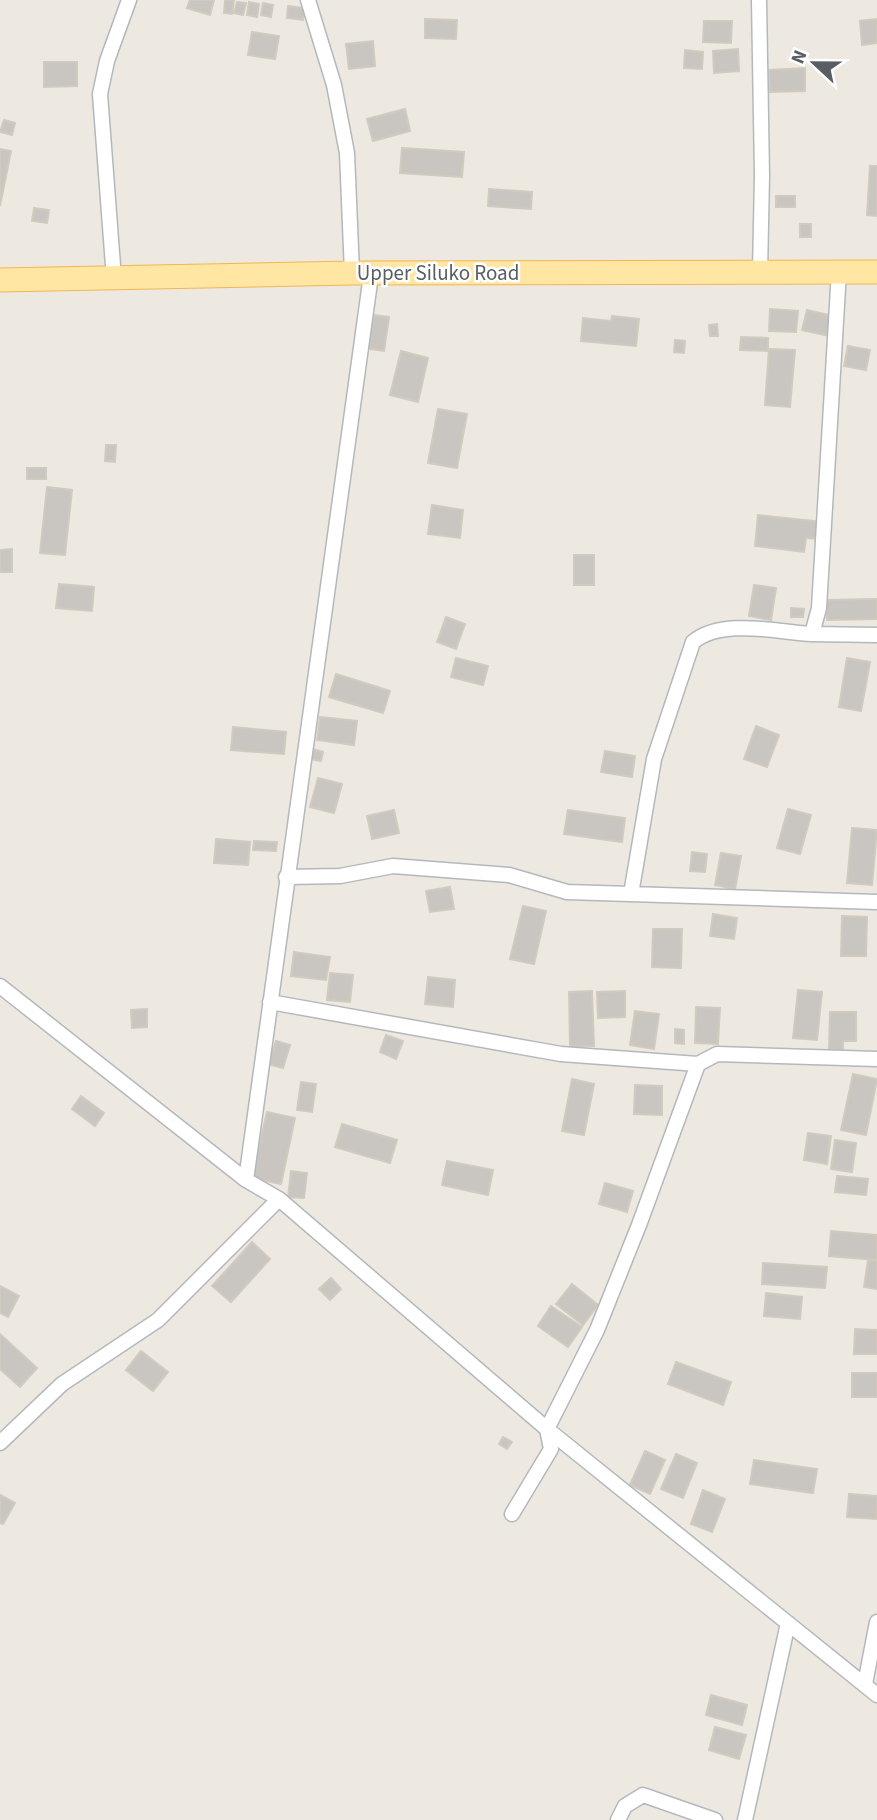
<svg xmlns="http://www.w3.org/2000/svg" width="877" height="1820" viewBox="0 0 877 1820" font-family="'Source Sans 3',sans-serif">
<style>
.building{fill:#c9c5c0;stroke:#d1cabf;stroke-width:2}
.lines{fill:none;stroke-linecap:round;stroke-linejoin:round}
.street-casing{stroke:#b4b8bc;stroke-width:17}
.primary-casing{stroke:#f2b554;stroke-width:25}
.street{stroke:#fff;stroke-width:14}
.primary{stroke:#ffe6a3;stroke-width:23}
.labels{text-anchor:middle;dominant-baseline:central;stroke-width:5;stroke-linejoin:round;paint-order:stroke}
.street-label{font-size:21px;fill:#595e62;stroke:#fff}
</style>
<rect width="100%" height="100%" fill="#ede9e1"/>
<path class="building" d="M190,0H214L210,15L187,8Z
M225,0H234L232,14L224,13Z
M237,2L246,3L243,15L234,13Z
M249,2L259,4L257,17L247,15Z
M263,3L273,5L271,17L261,15Z
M288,6L305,8L303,20L287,18Z
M425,19L457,20L456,39L425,38Z
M877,19V43L862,45L860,21Z
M704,21H732L731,43L703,42Z
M252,32L279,36L275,59L248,55Z
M373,41L375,66L349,69L346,44Z
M738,49L739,71L714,73L713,51Z
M685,50L703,52L702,69L684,68Z
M44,62H77V86L44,87Z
M805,68V91L770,92L769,70Z
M405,109L410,131L373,141L367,119Z
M4,120L15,123L12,135L0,132Z
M402,148L464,152L462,177L400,173Z
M0,149L11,151L0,206Z
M870,166H877V216L867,215Z
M489,189L532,192L531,209L488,206Z
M776,196H795V207H776Z
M34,208L49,210L47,223L32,221Z
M800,224H811V237H800Z
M770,309L798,311L796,332L769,331Z
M807,310L833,316L829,336L802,330Z
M374,315L389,317L384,351L369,349Z
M612,316L639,319L636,346L581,341L583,318L611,321Z
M717,324L718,336H710L709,325Z
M741,337L768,338V351L740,350Z
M675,340L685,341L684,353L674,352Z
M848,346L870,350L866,370L844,366Z
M769,349L795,350L790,407L765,405Z
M401,351L428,358L418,402L390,395Z
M438,409L467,414L457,468L428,463Z
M106,445H116L115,462L105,461Z
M27,468H46V479H27Z
M47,487L72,490L65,555L40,553Z
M432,505L463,510L460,538L428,534Z
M758,515L822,522L820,539L806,538L804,552L755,546Z
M12,549V572H0V550Z
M574,555H594V585H574Z
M59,584L94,587L92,611L56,608Z
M754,585L776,588L771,620L749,616Z
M877,599V619L827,620L826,600Z
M791,608L804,609L803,617H791Z
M446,617L465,624L456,649L437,642Z
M456,658L488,666L483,685L451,677Z
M847,658L870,662L861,711L839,707Z
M336,674L390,691L383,713L329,697Z
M320,717L357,721L354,745L317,740Z
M756,726L779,735L767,767L744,759Z
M233,727L286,732L284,754L231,750Z
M313,749L323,752L321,761L310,759Z
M605,751L635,756L632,777L601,772Z
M318,778L342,784L334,813L310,807Z
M788,809L811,815L800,854L777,848Z
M394,810L399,833L372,839L367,816Z
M568,810L625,818L622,842L564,834Z
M852,828L877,830L872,885L847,883Z
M216,839L250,842L248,865L214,863Z
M254,841L277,842L276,851L253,850Z
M692,852L707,854L705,872L690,871Z
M721,853L741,856L735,889L715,885Z
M450,887L454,909L430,912L426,891Z
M523,906L546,911L534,964L510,959Z
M713,914L737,918L734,939L710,936Z
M842,916L867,917L866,956H841Z
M653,929H682L681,968L652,967Z
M294,952L330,957L326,980L291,976Z
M330,973L353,975L350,1002L327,1000Z
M428,977L455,980L453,1007L425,1004Z
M798,990L822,992L817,1040L793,1038Z
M592,991L594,1046H570L569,992Z
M625,991V1017L598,1018L597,992Z
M696,1007L720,1008L718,1044L695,1043Z
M147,1009V1027L132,1028L131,1010Z
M635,1011L659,1014L654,1049L630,1045Z
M830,1012H856V1041H843V1050L829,1049Z
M675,1029L684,1030V1044L675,1043Z
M386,1035L403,1041L396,1059L380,1052Z
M276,1041L290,1045L283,1068L268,1064Z
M853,1074L877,1079L866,1135L841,1130Z
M572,1079L594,1084L584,1135L562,1131Z
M301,1082L316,1084L312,1112L297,1110Z
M635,1085L662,1086V1115L634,1114Z
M81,1096L104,1113L95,1126L72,1109Z
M267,1112L295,1118L281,1184L252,1178Z
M342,1124L397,1140L390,1163L335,1147Z
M808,1133L831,1136L827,1164L804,1160Z
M835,1140L856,1143L852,1172L831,1169Z
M447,1161L493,1170L488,1195L442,1185Z
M291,1171L307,1173L304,1198L288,1197Z
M837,1176L868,1179L866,1195L835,1192Z
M605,1183L633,1191L627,1212L599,1204Z
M831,1231L877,1235V1260L829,1256Z
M252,1242L270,1259L231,1302L212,1286Z
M868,1260L877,1261V1289L864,1287Z
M763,1263L827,1267L825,1288L762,1284Z
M331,1278L341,1289L330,1300L319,1289Z
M572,1284L598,1305L583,1325L556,1304Z
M0,1286L19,1296L8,1317L0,1313Z
M766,1293L802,1297L800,1319L764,1316Z
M551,1306L582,1327L568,1347L538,1326Z
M855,1329L877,1330V1354H854Z
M0,1334L37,1368L20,1387L0,1369Z
M141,1351L168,1372L153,1391L126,1370Z
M676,1362L731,1382L723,1405L668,1384Z
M852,1373H877V1397H852Z
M503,1437L512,1442L507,1449L499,1444Z
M645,1451L665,1460L650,1494L630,1485Z
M676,1454L697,1463L683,1498L661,1489Z
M754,1460L817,1469L813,1493L750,1484Z
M703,1490L725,1499L712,1532L691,1524Z
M849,1494L877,1496V1519L847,1517Z
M0,1495L15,1503L3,1524L0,1523Z
M711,1695L747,1705L742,1725L706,1715Z
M715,1727L746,1735L739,1759L709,1750Z"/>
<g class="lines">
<defs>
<path id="street" d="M308,0L334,85L347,153L352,273
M759,0L762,176L760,272
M114,279L100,94L107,61L129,0
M812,634L877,635
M286,877L340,876L393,866L509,875L567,892L877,902
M631,894L654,759L693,642C722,618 776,632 812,634L819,608L839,271
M0,986L246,1180L279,1199L547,1429L877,1695
M270,1002L561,1054L698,1064
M246,1180L371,275
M0,1443L62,1384L158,1320L279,1199
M512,1514L551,1449L547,1429L597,1330L639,1225L698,1064L717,1054L877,1059
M865,1684L877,1622
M618,1820L625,1806L643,1795L715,1820
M745,1820L788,1623"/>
<path id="primary" d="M0,280L352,273L877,272"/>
</defs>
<use href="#street" class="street-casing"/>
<use href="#primary" class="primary-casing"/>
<use href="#street" class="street"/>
<use href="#primary" class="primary"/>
</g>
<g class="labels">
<g class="street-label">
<text x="438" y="273">Upper Siluko Road</text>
</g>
</g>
<g transform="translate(814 63) rotate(292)" stroke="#ffffff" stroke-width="5" paint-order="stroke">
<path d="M0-5L12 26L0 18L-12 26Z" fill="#595e62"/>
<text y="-10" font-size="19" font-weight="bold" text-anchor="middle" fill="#595e62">N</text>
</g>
</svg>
